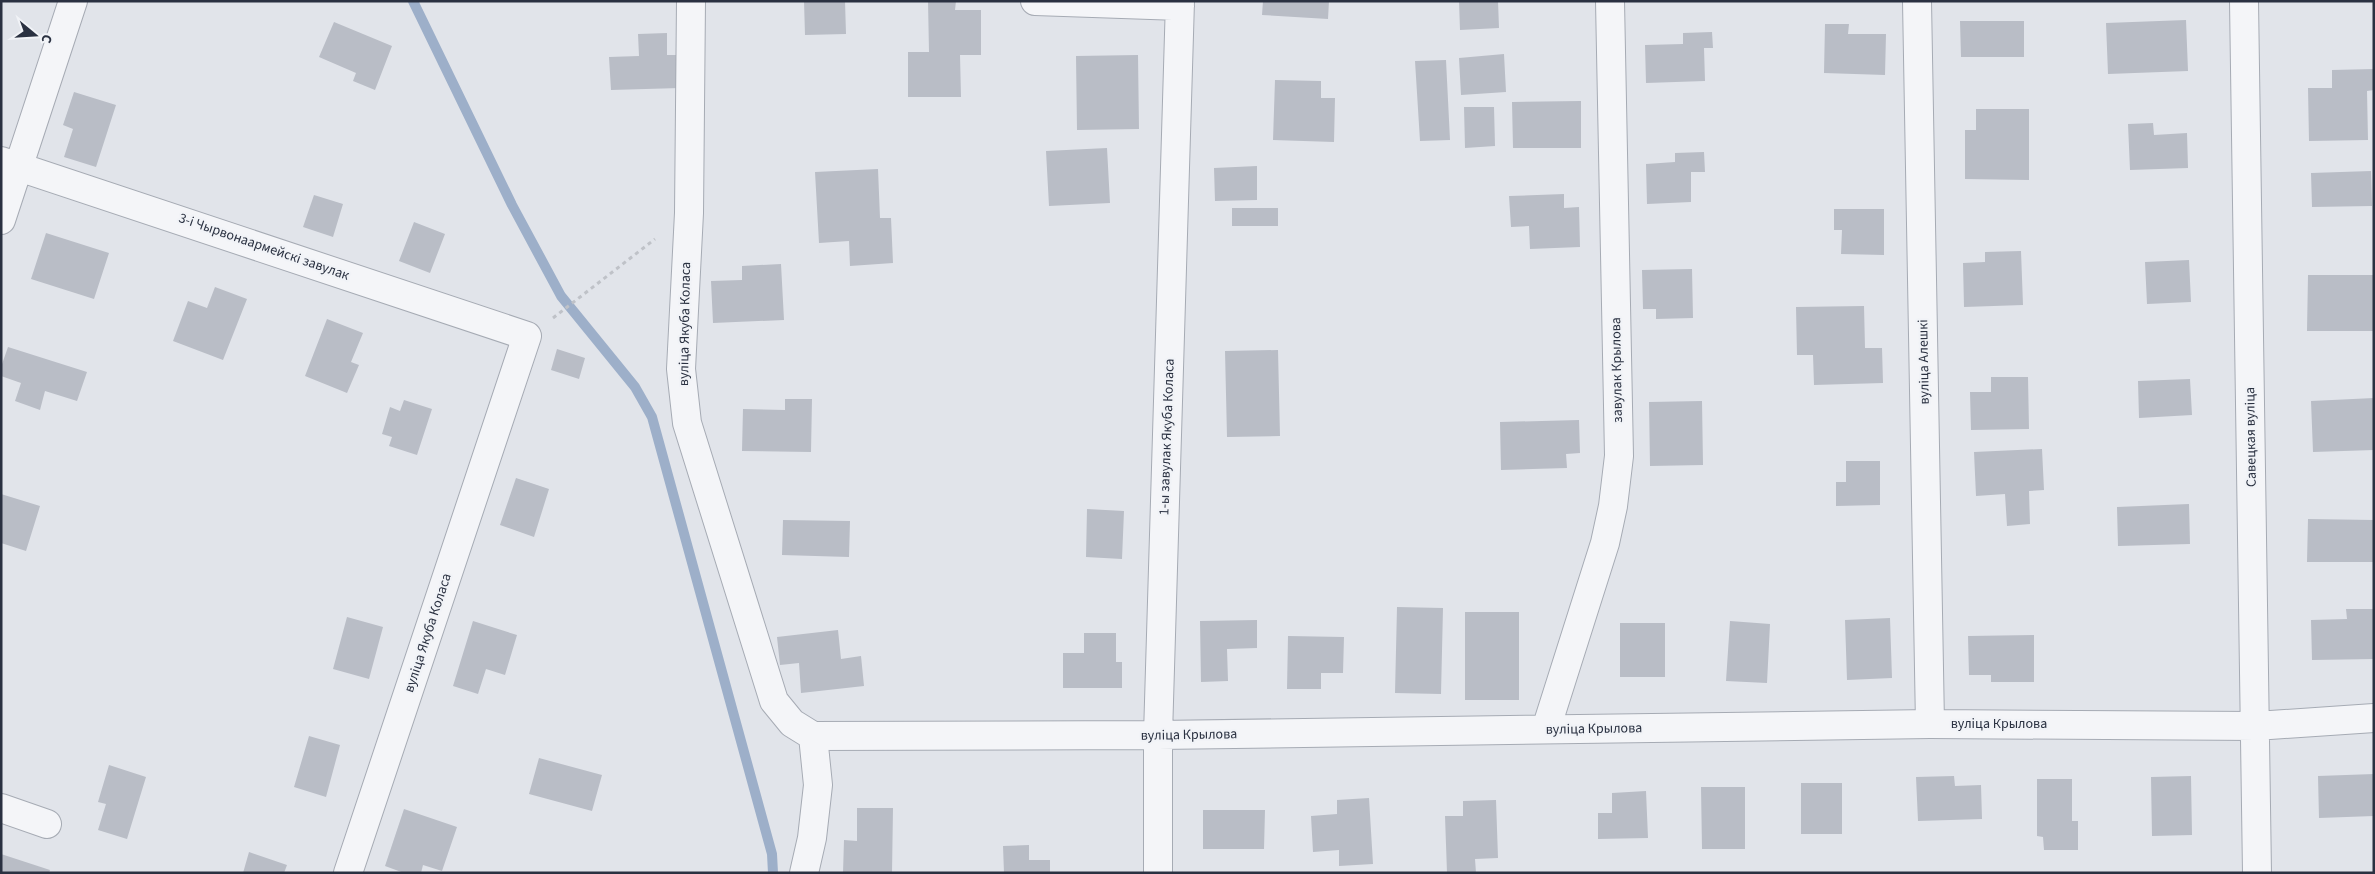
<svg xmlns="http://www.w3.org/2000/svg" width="2375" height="874" viewBox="0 0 2375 874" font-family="'Source Sans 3',sans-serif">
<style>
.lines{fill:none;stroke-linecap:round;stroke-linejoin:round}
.stream{stroke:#9dafc9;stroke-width:10}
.building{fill:#b9bdc6}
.minor-casing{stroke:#a6abb4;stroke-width:30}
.path{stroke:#bfc2c8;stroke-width:3;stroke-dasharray:4 4;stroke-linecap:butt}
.minor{stroke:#f4f5f8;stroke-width:28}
.labels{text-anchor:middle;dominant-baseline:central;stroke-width:4.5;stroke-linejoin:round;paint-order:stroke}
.street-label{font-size:14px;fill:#2a3141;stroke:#f1f3f7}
</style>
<rect width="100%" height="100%" fill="#e1e4ea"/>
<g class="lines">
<path class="stream" d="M413,1L512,205L561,296L635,387L652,417L772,854L773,873"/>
</g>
<path class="building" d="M804,1H845L846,34L805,35Z
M928,1H956L955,10H981V55H960L961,97H908V52H929Z
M1263,1H1329L1328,19L1262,15Z
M1459,1H1498L1499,28L1460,30Z
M2186,20L2188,71L2108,74L2106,23Z
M1960,21H2024V57H1961Z
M334,22L392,46L375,90L353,81L356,73L319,57Z
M1825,24H1849L1848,34H1886L1885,75L1824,73Z
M1712,32L1713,48H1704L1705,81L1646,83L1645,45L1683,44V33Z
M667,33V55H678L680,88L611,90L609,57L639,56L638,34Z
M1504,54L1506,92L1461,95L1459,58Z
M1138,55L1139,129L1077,130L1076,56Z
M1446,60L1450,140L1420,141L1415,61Z
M2374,69V90L2367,91L2368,140L2309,141L2308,88H2332V70Z
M1275,80L1321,81V98H1335L1334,142L1273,140Z
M74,92L116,105L96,167L64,157L73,129L63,125Z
M1581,101V148H1513L1512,102Z
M1464,107H1494L1495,146L1465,148Z
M1976,109H2029V180L1965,179V130H1976Z
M2153,123L2154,135L2187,133L2188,168L2130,170L2128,124Z
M1107,148L1110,203L1049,206L1046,151Z
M1704,152L1705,172H1691V202L1647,204L1646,164L1675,162V153Z
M1257,166V200L1215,201L1214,168Z
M878,169L880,218H891L893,263L850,266L849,241L819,243L815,172Z
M2371,171L2372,206L2312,207L2311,173Z
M1564,194V208L1579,207L1580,247L1530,249L1529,226L1511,227L1509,196Z
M314,195L343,204L333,237L303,227Z
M1232,208H1278V226H1232Z
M1834,209H1884V255L1841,254L1842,230H1834Z
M414,222L445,234L430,273L399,261Z
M46,233L109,253L94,299L31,279Z
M2021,251L2023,305L1964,307L1963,263L1985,262V252Z
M2189,260L2191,302L2147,304L2145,262Z
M781,264L784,320L713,323L711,281L742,280V266Z
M1692,269L1693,318L1656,319V309H1643L1642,270Z
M2308,275H2374V331H2307Z
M215,287L247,299L223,360L173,341L188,301L207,308Z
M1864,306L1865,348H1882L1883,383L1814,385L1813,355H1797L1796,307Z
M327,319L363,333L351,362L359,365L347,393L305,376Z
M8,347L87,372L77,401L45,391L40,410L15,401L21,383L1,376V367Z
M557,349L585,358L579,379L551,370Z
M1278,350L1280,436L1227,437L1225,351Z
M1991,377H2028L2029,429L1971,430L1970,392H1991Z
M2190,379L2192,415L2139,418L2138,381Z
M2374,398V450L2313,452L2311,401Z
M785,399H812L811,452L742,451L743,409L785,410Z
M404,400L432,409L417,455L389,446L392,437L382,434L390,407L400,411Z
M1702,401L1703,465L1650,466L1649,402Z
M1579,420L1580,453L1566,454L1567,468L1501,470L1500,422Z
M2042,449L2044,490L2029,491L2030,524L2007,526L2005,494L1976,496L1974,452Z
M1846,461H1880V505L1836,506V482H1846Z
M516,478L549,489L534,537L500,525Z
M1,494L40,506L26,551L1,543Z
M2189,504L2190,544L2118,546L2117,507Z
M1087,509L1124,511L1122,559L1086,557Z
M2308,519L2374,520V562H2307Z
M783,520L850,521L849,557L782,555Z
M1397,607L1443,608L1441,694L1395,693Z
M2346,609H2374V659L2312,660L2311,620L2347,619Z
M1465,612H1519V700H1465Z
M347,617L383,627L369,679L333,669Z
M1890,618L1892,678L1847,680L1845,620Z
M1257,620V648L1227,649L1228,681L1201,682L1200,621Z
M473,621L517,635L505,675L486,669L478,694L453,686Z
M1730,621L1770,624L1767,683L1726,681Z
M1620,623H1665V677H1620Z
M838,630L841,659L861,656L864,686L801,693L799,663L780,665L777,637Z
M1084,633H1116V662H1122V688H1063V653H1084Z
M2034,635V682H1991V675H1969L1968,636Z
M1288,636L1344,637L1343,673H1321V689H1287Z
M309,736L340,745L326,797L294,787Z
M539,758L602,775L592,811L529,794Z
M109,765L146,777L127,839L98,830L106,804L98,802Z
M2374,774V816L2319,818L2318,776Z
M1954,776L1955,786L1981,785L1982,819L1918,821L1916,777Z
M2191,776L2192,835L2152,836L2151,777Z
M2037,779H2072V821H2078V850H2044L2043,837L2037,836Z
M1801,783H1842V834H1801Z
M1701,787H1745V849H1702Z
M1646,791L1648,838L1598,839V813H1612V793Z
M1369,798L1373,864L1339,866V850L1313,852L1311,816L1337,814V800Z
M1496,800L1498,858L1475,859L1476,873H1447L1445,816H1463V801Z
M857,808H893L892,873H843L844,840L857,841Z
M404,809L457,827L442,871L423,865L421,873H404L385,866Z
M1203,810H1265L1264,849H1203Z
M1029,845V860H1050V873H1004L1003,846Z
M249,852L287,865L284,873H243Z
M1,854L50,870L49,873H1Z"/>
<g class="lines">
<defs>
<path id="minor" d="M691,1L689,213L681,369L687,423L774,701L792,723L813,736
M1035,1L1180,6
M1917,1L1930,724
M2244,1L2257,873
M1,161L527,336L348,873
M1,220L73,1
M1546,729L1605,543L1613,506L1619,456L1610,1
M813,736L1158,735L1930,724L2256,726L2374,718
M1,808L47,824
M804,873L812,838L818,785L813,736
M1158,873V735L1180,1"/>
</defs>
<use href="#minor" class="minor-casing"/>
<path class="path" d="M553,318L655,239"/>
<use href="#minor" class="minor"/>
</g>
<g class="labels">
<g class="street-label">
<text transform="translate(264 247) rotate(19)">3-і Чырвонаармейскі завулак</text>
<text transform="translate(685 324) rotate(-89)">вуліца Якуба Коласа</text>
<text transform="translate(1924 362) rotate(-91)">вуліца Алешкі</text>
<text transform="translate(1617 370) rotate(-91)">завулак Крылова</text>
<text transform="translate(1167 437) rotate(-88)">1-ы завулак Якуба Коласа</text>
<text transform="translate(2251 437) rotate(-91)">Савецкая вуліца</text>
<text transform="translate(428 633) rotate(-72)">вуліца Якуба Коласа</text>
<text x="1999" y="724">вуліца Крылова</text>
<text transform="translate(1594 729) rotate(-1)">вуліца Крылова</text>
<text transform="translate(1189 735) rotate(-1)">вуліца Крылова</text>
</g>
</g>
<rect width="2375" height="874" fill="none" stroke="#2a3141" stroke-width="5"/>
<g transform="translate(35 35) rotate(108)" stroke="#f1f3f7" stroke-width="4" paint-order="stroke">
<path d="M0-4L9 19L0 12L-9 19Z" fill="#2a3141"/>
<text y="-8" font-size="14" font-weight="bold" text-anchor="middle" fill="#2a3141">С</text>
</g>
</svg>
